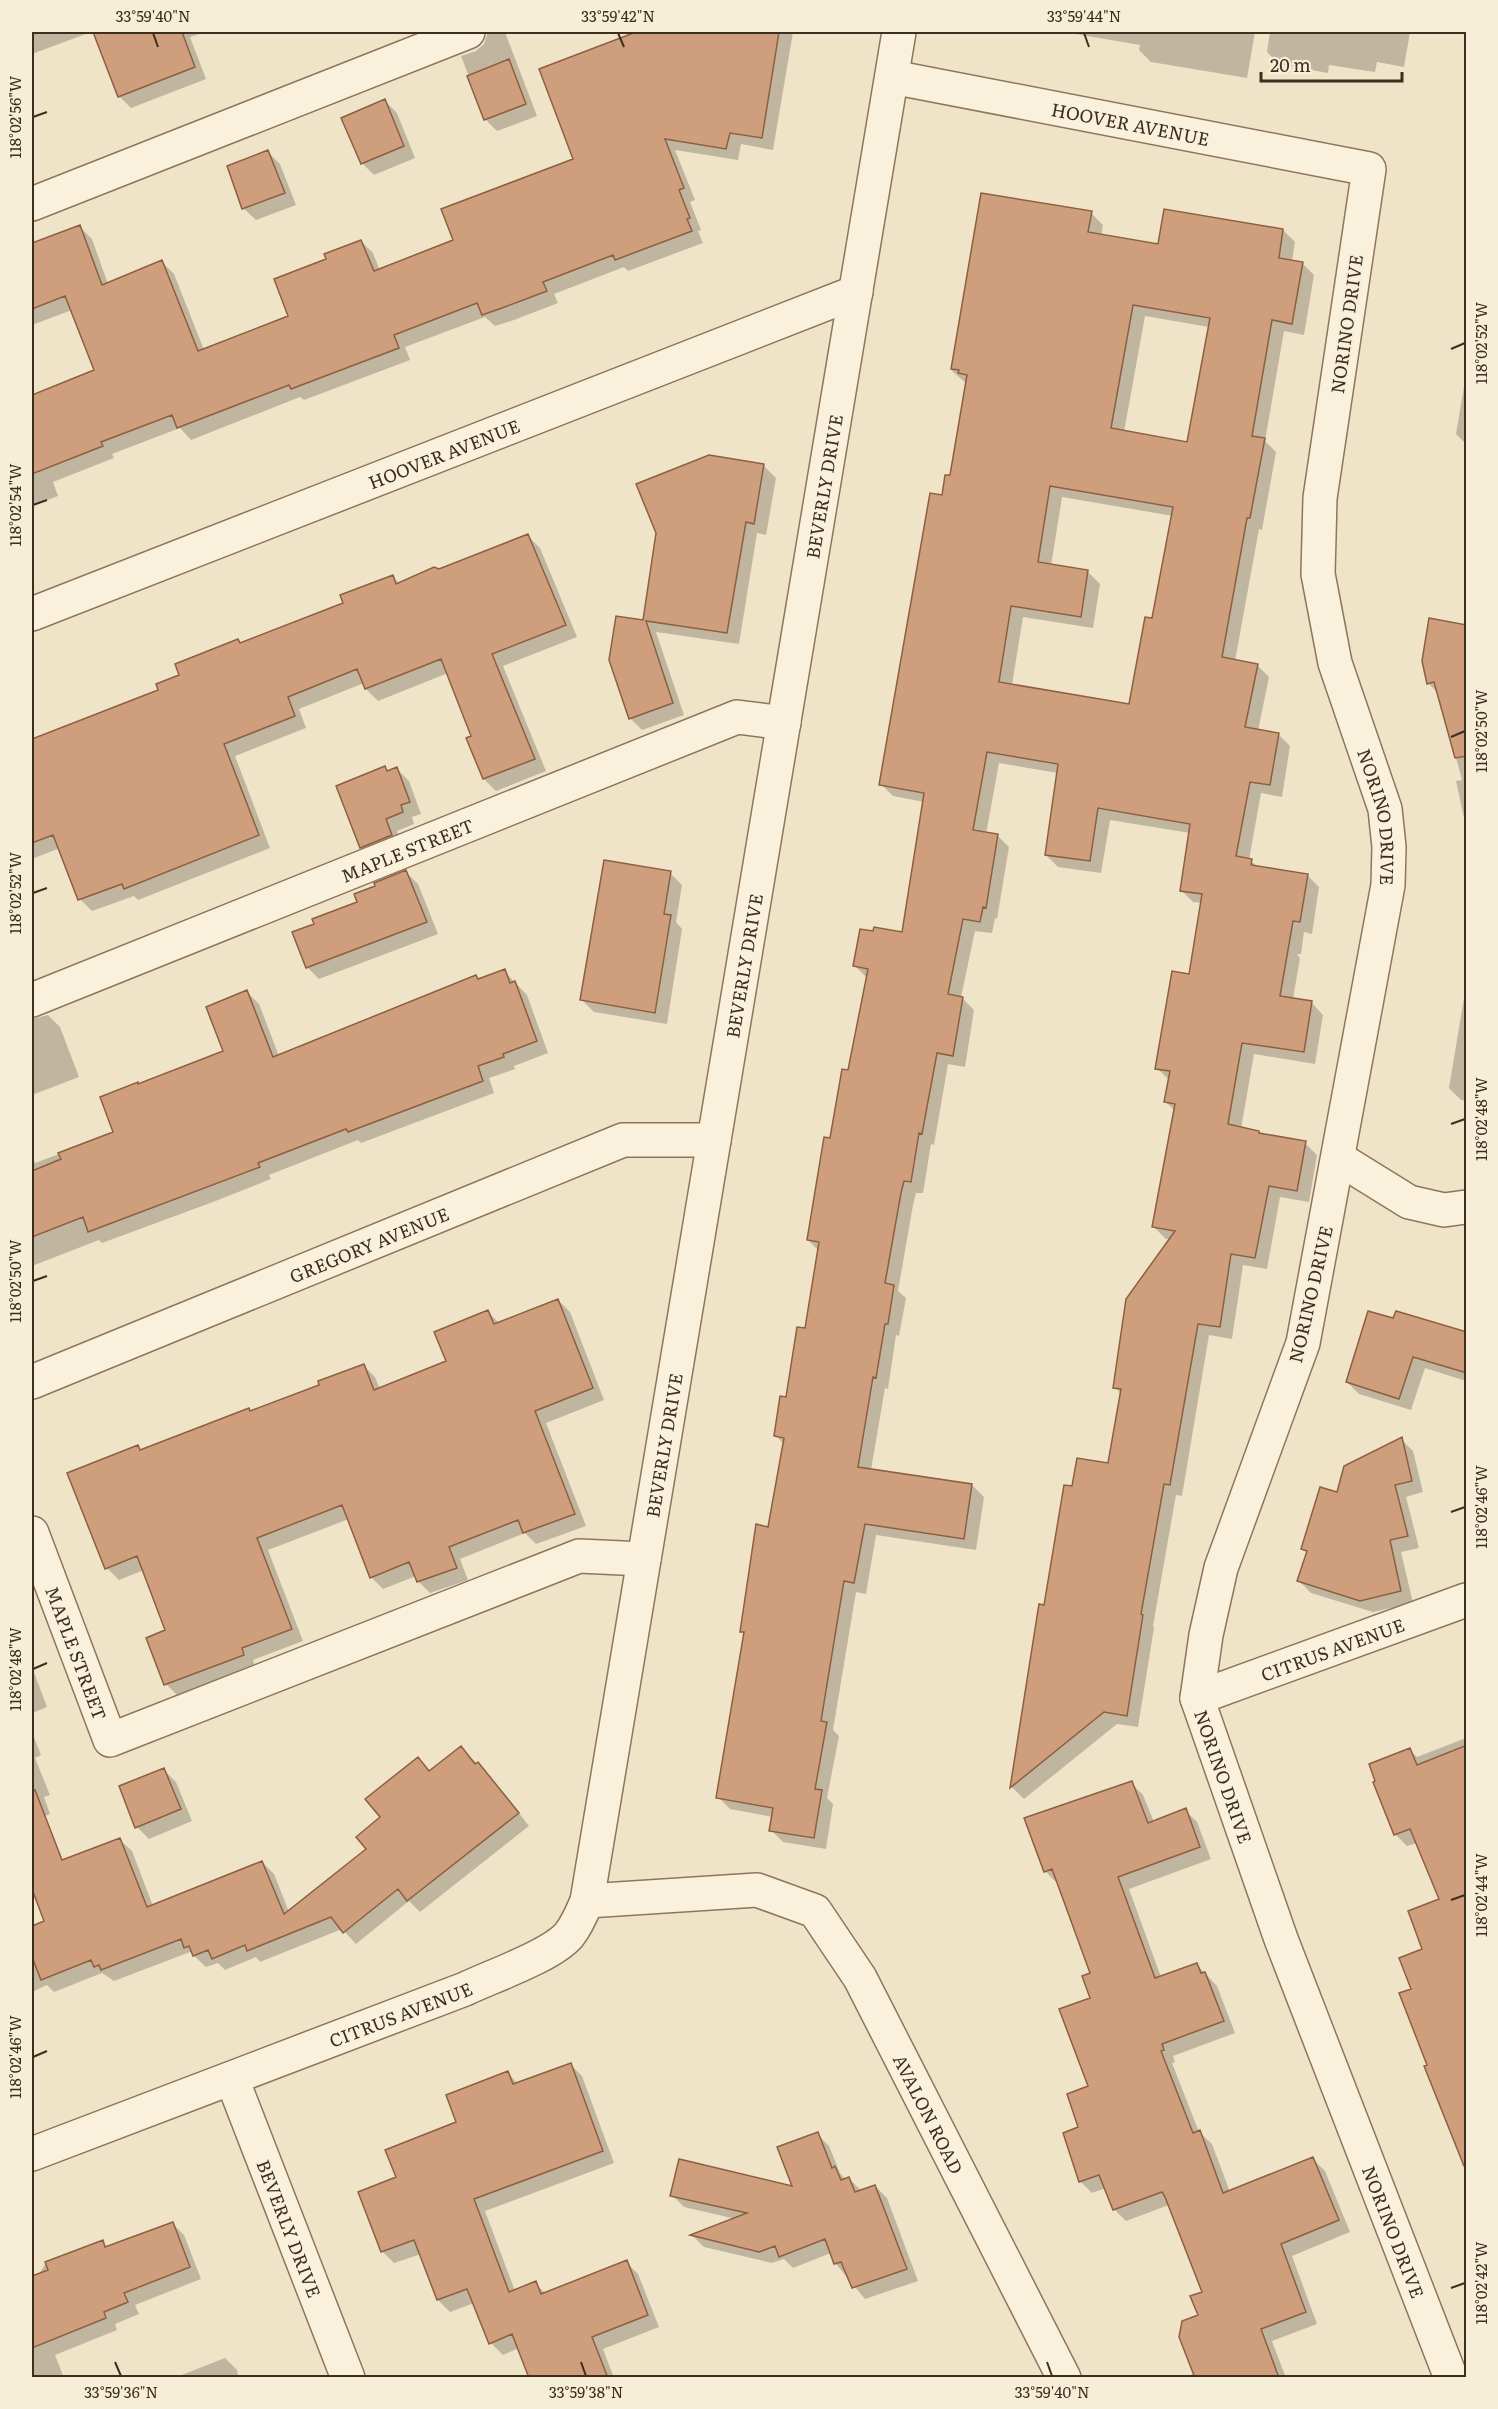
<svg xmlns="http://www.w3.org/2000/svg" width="1498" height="2409" viewBox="0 0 1498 2409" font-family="Literata,serif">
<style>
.shadow{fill:#0003;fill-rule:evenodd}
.building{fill:#cf9f7d;stroke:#8d5f41;stroke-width:1.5;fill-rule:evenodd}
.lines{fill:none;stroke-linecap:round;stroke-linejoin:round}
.minor-casing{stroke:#8d765c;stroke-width:36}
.minor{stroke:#faf1dc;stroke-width:33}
.ticks{fill:none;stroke:#3d2e20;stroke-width:2}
.labels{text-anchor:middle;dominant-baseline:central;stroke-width:4.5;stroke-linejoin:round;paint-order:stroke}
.street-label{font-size:18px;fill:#3d2e20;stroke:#f7eed8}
.neatline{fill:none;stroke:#3d2e20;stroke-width:2}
.ticks-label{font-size:15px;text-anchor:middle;fill:#3d2e20}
</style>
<rect width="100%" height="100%" fill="#f0e4c8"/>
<path class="shadow" d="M32,32H91L32,54Z
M95,32H206L190,37L206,79L131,108L119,96Z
M488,32H505L537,116L497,131L485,119L461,56L476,51L484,44Z
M641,32H793L773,150L741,144L738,160L675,150L695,200L690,202L701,230L698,231L703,243L628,271L624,267L554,294L558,303L514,320L495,326L485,317L405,347L410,360L304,400L300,397L191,440L180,428L112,454L114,458L53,482L58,496L32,506V393L33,396L96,371L72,310L32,325V244L80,227L92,239L108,284L162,262L174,274L204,350L290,317L328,260L361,241L373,253L380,271L455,241L575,159L541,70Z
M1064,32H1255L1247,78L1151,62L1139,50L1140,45Z
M1270,32H1410L1404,67L1377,62L1375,72L1329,65L1328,73L1279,64L1267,52Z
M385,101L397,113L415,158L374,175L362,163Z
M268,152L280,164L296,205L256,220L243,208Z
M982,195L1091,213L1103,225L1101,236L1160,246L1283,230L1295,242L1292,261L1302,263L1314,275L1304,335L1284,331L1265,441L1276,452L1262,530L1259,529L1235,661L1257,665L1269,677L1258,731L1278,734L1290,746L1282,797L1261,793L1249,860L1259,867L1307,875L1319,887L1312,934L1304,932L1301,954H1297L1300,958L1293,999L1311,1002L1323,1015L1315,1064L1254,1054L1241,1129L1258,1132L1261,1135L1305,1143L1317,1155L1309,1202L1280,1197L1267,1269L1243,1265L1232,1339L1209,1335L1182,1496L1176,1495L1153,1626L1154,1628L1138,1727L1117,1724L1024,1799L1012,1787L1041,1606H1045L1073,1488L1109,1465L1121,1394L1115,1387L1170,1239H1166L1154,1227L1175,1111L1166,1102L1169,1080L1157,1068L1190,975L1202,903L1193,902L1181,890L1190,833L1110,820L1101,873L1058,867L1046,855L1058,773L999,763L986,834L997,835L1009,847L997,919L995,918L992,933L975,931L961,997L974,1010L965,1067L948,1064L934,1145L931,1144L923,1193H916L913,1205L898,1291L906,1298L899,1336L896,1335L888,1389L885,1388L871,1470L972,1485L984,1497L976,1550L876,1535L866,1594L856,1592L833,1730L839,1736L827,1798L833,1804L826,1849L783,1842L771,1830L773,1817L730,1809L718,1797L745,1635L741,1631L769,1528L785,1445L775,1435L806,1330L819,1251L808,1240L849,1072L867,978L855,966L903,933L924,802L893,796L881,784L943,497L951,477L967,384L952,371ZM1145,316L1209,327L1188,444L1124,432ZM1062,497L1173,516L1153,620L1130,705L1012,685L1023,617L1093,628L1100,584L1088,572L1051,566Z
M1466,375V444L1456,434Z
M764,466L776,478L766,535L757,533L739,644L656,632L684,715L642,730L630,718L645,622Z
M528,536L540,548L577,637L503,666L546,771L496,791L484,779L468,739L473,737L448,673L378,701L366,689L364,683L299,709L306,728L235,756L270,848L138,900L134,896L92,911L80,899L60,848L32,859V741L160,691L238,641L241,644L345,604L392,576L400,584Z
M1466,627V827L1456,781L1462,780L1439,694L1429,684L1423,661Z
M385,768L389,772L397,769L409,781L421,814L412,817L414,824L397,831L403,847L374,859L362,847Z
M406,872L418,884L438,934L319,979L307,967L316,925L359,903Z
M670,873L682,885L676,922L682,929L667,1024L594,1012L582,1000Z
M504,971L527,995L548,1053L514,1066L515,1069L489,1078L494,1093L361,1143L358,1140L269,1175L271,1179L213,1202L102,1243L99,1240L32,1266V1155L35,1163L115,1133L139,1086L225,1052L247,992L259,1004L279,1056L476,976L479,980Z
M1466,986V1101L1461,1100L1449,1088Z
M48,1015L60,1027L79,1077L32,1095V1019Z
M558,1300L570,1312L604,1400L546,1423L586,1526L536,1544L525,1533L460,1559L468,1580L430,1593L418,1581L416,1576L383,1589L371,1577L349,1519L268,1550L303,1641L253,1660L255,1667L178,1696L166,1684L167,1631L144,1570L119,1580L107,1568L137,1447L141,1451L251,1412L321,1386L363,1365L375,1377L380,1389L448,1362L488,1312L499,1323Z
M1394,1320L1466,1334V1381L1425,1368L1411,1410L1359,1394L1347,1382Z
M1401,1439L1413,1451L1423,1492L1406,1497L1419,1548L1401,1552L1413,1603L1373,1612L1311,1593L1299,1581L1308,1554L1302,1548L1338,1494Z
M32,1667L47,1707L32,1713Z
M32,1732L41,1755L35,1758L50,1795L44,1797L50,1814L32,1821Z
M1466,1738V2167L1426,2067L1429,2066L1413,1989L1423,1950L1441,1900L1417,1843L1407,1846L1395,1834L1409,1750L1417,1757Z
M461,1748L490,1776L529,1826L420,1912L409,1901L356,1944L342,1929L260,1962L256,1957L225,1970L218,1963L206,1967L190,1952L114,1981L102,1973L54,1992L47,1985L32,1992V1927L46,1922L119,1839L132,1851L153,1906L262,1862L274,1874L289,1912L368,1849L382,1818L418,1759L431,1772Z
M164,1770L176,1782L192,1821L149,1839L137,1827Z
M1131,1783L1143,1795L1154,1822L1185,1810L1197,1822L1211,1859L1129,1889L1161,1977L1197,1965L1217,1986L1235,2033L1173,2056L1175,2062L1172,2063L1199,2132L1212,2144L1230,2192L1313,2159L1325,2171L1350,2232L1292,2256L1317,2324L1272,2341L1286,2378H1184L1195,2373L1204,2292L1169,2205L1126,2221L1114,2209L1106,2188L1092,2193L1080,2181V2128L1089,2087L1092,1974L1057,1883L1045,1871Z
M570,2064L582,2076L614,2163L485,2211L515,2291L535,2283L546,2294L626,2262L638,2274L659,2327L603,2349L614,2378H531L519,2348L503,2355L491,2343L474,2303L450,2312L438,2300L421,2254L394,2263L382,2251L398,2178L458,2123L508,2073L518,2084Z
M817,2134L829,2146L840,2173L846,2180L849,2179L862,2191L875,2186L887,2198L918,2281L865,2299L836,2264L831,2253L793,2268L784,2259L772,2263L704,2247L693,2236L736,2219L684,2207L672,2195L794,2189Z
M172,2223L184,2235L201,2279L135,2305L139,2314L115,2324L117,2330L55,2355L64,2378H32V2285L46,2263L102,2242L108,2248Z
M225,2358L237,2370L239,2378H174Z"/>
<path class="building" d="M93,32H182L195,67L118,97Z
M636,32H779L762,138L730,133L726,149L665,139L684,188L679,190L690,218L687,219L692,231L615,260L613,255L543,282L547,291L502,308L482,315L477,303L394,335L399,348L291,389L289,385L177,428L172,415L101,442L103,446L32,474V395L94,370L65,296L32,309V243L80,225L102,285L162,260L198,351L288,316L274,279L326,259L324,254L361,240L374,271L453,240L441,209L573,159L539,69Z
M509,59L526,104L484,120L467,76Z
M385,99L404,146L361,164L341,118Z
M268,150L285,193L242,209L227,166Z
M981,193L1092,211L1088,232L1158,244L1164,209L1283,229L1279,258L1303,262L1292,324L1272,320L1252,436L1265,438L1250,518H1247L1222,657L1258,664L1245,727L1279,733L1270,785L1250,782L1236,856L1252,859L1251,865L1308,874L1300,922L1293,921L1280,996L1312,1001L1304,1052L1242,1043L1228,1124L1259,1131V1133L1306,1141L1297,1191L1269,1186L1255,1258L1231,1254L1220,1327L1198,1324L1170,1485L1164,1484L1141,1614L1143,1615L1127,1716L1104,1712L1010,1788L1039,1604L1044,1605L1064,1485L1072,1486L1077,1458L1108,1463L1121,1389L1113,1388L1126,1299L1175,1231L1152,1227L1175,1104L1164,1102L1170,1071L1155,1069L1172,971L1189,974L1202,894L1180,891L1190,824L1098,808L1090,861L1045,855L1058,764L987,752L973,830L998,834L986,908L983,907L980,922L963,919L948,994L963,997L953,1056L937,1053L922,1134L919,1133L911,1182L904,1181L901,1193L885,1283L894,1285L888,1324H885L876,1378L873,1377L858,1467L972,1484L964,1539L865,1524L854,1583L844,1581L821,1721L827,1722L815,1789L822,1790L814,1838L769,1831L773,1808L716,1798L744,1632H740L756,1524L768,1527L784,1438L774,1436L780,1396L786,1397L797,1327L805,1328L819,1242L807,1240L824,1137L830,1138L842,1069L848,1070L868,969L853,966L860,929L873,931L874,927L902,932L924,793L879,785L930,493L942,495L945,475H950L967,375L958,373L959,370L951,369ZM1133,305L1210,318L1187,442L1111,428ZM1050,486L1173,507L1152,618L1145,617L1129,704L999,682L1011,606L1081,617L1088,570L1038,562Z
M709,455L764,464L754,524L746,522L727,633L646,621L673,703L629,719L609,660L616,616L643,620L656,533L636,484Z
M528,534L566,625L492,654L535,759L483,779L466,738L471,736L441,659L365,689L357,669L288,697L295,716L224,744L259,835L124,889L122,884L78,900L53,835L32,843V739L158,690L156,684L179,675L175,664L238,639L240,643L343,603L340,595L393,575L396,584L434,567L439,569Z
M1429,618L1467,625V756L1455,758L1434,682L1427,684L1422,661Z
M385,766L387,771L397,767L410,802L401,805L403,812L386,819L392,835L360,848L336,786Z
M604,860L671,871L664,914L671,915L655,1013L580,1000Z
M406,870L427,922L306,968L292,932L314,924L312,919L357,902L354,894L375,886L374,883Z
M505,969L510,983L515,981L537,1041L503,1054L504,1057L478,1066L483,1081L348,1132L346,1129L258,1163L260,1167L88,1232L83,1217L32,1237V1171L61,1159L58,1153L113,1132L100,1097L138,1082V1084L223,1051L206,1007L247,990L273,1057L476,975L478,979Z
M558,1299L593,1388L535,1411L575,1514L523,1533L518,1520L449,1547L457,1568L417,1582L409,1562L370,1578L342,1505L257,1538L292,1629L242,1648L244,1655L164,1685L146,1638L165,1630L137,1556L105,1569L67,1473L138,1445L140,1450L249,1408L250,1411L319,1385L318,1381L364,1364L374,1390L446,1361L434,1332L488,1310L494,1324Z
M1368,1311L1393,1318L1396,1311L1467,1332V1373L1413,1357L1399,1399L1346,1382Z
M1402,1437L1412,1481L1395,1485L1408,1536L1390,1540L1401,1591L1360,1601L1297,1581L1307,1551L1301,1549L1320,1487L1337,1492L1344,1466Z
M1467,1745V2166H1464L1424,2066L1427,2065L1399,1993L1411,1989L1399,1958L1422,1949L1408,1911L1439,1899L1410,1829L1394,1835L1373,1782L1375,1781L1369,1764L1410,1748L1417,1765Z
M461,1746L475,1764L478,1762L519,1813L407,1901L398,1889L343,1933L331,1917L247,1951L245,1945L212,1959L208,1950L193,1956L189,1946L184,1948L181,1939L101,1970L99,1965L94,1967L91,1960L41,1980L32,1957V1926L44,1921L32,1889V1791L35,1790L62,1860L120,1838L147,1907L262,1861L284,1914L366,1849L356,1837L380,1817L365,1799L418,1757L429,1771Z
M164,1768L181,1809L135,1828L119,1786Z
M1132,1781L1148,1823L1186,1808L1200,1847L1118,1877L1155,1978L1197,1963L1201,1973L1205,1972L1224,2021L1162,2044L1164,2050L1161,2051L1193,2133L1200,2130L1223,2193L1313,2157L1339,2220L1281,2244L1306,2312L1261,2329L1279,2378H1195L1179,2337L1182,2321L1198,2315L1190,2296L1202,2292L1165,2197L1162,2192L1113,2210L1099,2175L1079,2182L1063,2133L1078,2127L1067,2094L1088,2086L1059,2009L1090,1998L1082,1976L1090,1973L1052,1869L1044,1872L1024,1818Z
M571,2063L603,2151L474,2199L509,2292L536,2281L541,2294L627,2260L648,2315L592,2337L608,2378H529L512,2334L489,2344L467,2289L437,2300L414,2240L381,2252L358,2192L396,2177L385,2150L456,2122L446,2095L508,2071L513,2084Z
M818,2132L832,2168L835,2166L841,2180L849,2177L855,2192L875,2185L907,2269L852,2288L841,2262L834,2264L825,2239L779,2257L775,2246L759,2252L690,2235L747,2213L670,2196L679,2159L792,2186L777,2147Z
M173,2222L190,2267L124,2293L128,2302L104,2312L106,2318L32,2348V2276L48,2270L45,2262L103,2240L105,2247Z"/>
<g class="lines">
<defs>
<g id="minor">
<path id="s1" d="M892,77L1369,169L1320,498L1318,574L1335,663L1385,809L1389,847L1388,885L1303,1343L1221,1568L1206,1635L1197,1698L1281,1939L1451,2378"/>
<path d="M32,204L468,32"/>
<path id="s2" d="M32,614L856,292"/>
<path id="s3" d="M32,1000L737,717L784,723"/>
<path d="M1338,1158L1409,1202L1444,1210L1466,1207"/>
<path id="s4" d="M32,1382L623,1140H714"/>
<path id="s5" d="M32,1533L110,1740L579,1556L644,1559"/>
<path id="s6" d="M1197,1698L1466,1600"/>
<path id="s7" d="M587,1901L757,1890L815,1911L860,1978L1064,2378"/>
<path id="s8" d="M232,2079L348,2378"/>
<path id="s9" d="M32,2154L465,1989C492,1976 551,1956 569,1935C577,1925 582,1913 587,1901L899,32"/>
</g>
</defs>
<use href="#minor" class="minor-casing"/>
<use href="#minor" class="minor"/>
</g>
<path class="ticks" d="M153,33L158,47M618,33L624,47M1084,33L1089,47M33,117L47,112M1451,349L1465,343M33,505L47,500M1451,737L1465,731M33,893L47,888M1451,1124L1465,1119M33,1281L47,1276M1451,1512L1465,1507M33,1669L47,1663M1451,1900L1465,1895M33,2057L47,2051M1451,2288L1465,2283M115,2362L121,2376M581,2362L586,2376M1047,2362L1052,2376"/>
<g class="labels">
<g class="street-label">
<text stroke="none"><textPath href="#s1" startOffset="243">HOOVER AVENUE</textPath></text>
<text transform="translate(1346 324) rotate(-82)">NORINO DRIVE</text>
<text stroke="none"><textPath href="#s2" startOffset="442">HOOVER AVENUE</textPath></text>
<text stroke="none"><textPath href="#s9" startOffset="2054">BEVERLY DRIVE</textPath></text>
<text stroke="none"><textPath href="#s1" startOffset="1146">NORINO DRIVE</textPath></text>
<text stroke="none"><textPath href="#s3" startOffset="404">MAPLE STREET</textPath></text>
<text stroke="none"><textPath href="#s9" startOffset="1568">BEVERLY DRIVE</textPath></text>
<text stroke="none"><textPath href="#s4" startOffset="364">GREGORY AVENUE</textPath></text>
<text transform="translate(1310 1294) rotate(-77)">NORINO DRIVE</text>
<text stroke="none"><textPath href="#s9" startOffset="1082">BEVERLY DRIVE</textPath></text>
<text stroke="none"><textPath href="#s6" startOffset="144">CITRUS AVENUE</textPath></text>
<text stroke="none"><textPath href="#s5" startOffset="128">MAPLE STREET</textPath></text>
<text stroke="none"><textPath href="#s1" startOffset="2136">NORINO DRIVE</textPath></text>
<text stroke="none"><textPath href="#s9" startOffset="394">CITRUS AVENUE</textPath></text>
<text stroke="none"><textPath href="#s7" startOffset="465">AVALON ROAD</textPath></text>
<text stroke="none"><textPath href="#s8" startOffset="160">BEVERLY DRIVE</textPath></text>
<text stroke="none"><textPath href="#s1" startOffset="2622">NORINO DRIVE</textPath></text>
</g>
</g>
<rect width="1498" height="2409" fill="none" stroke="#f7eed8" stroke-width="66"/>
<path d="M1261 72v9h141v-9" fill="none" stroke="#3d2e20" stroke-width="3"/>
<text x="1270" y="72" font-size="18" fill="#3d2e20" stroke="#f7eed8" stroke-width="4.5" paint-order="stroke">20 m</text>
<rect x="33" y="33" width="1432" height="2343" class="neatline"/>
<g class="ticks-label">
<text x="153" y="22">33°59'40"N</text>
<text x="618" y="22">33°59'42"N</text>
<text x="1084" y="22">33°59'44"N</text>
<text transform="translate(16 117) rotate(-90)" y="5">118°02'56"W</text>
<text transform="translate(1482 343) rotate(-90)" y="5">118°02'52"W</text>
<text transform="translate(16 505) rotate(-90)" y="5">118°02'54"W</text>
<text transform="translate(1482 731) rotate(-90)" y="5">118°02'50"W</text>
<text transform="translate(16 893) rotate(-90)" y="5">118°02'52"W</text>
<text transform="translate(1482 1119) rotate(-90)" y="5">118°02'48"W</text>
<text transform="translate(16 1281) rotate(-90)" y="5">118°02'50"W</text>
<text transform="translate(1482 1507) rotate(-90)" y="5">118°02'46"W</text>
<text transform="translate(16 1669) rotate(-90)" y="5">118°02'48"W</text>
<text transform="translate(1482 1895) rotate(-90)" y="5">118°02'44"W</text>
<text transform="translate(16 2057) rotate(-90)" y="5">118°02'46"W</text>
<text transform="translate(1482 2283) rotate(-90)" y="5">118°02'42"W</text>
<text x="121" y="2398">33°59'36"N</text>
<text x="586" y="2398">33°59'38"N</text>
<text x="1052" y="2398">33°59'40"N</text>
</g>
</svg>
